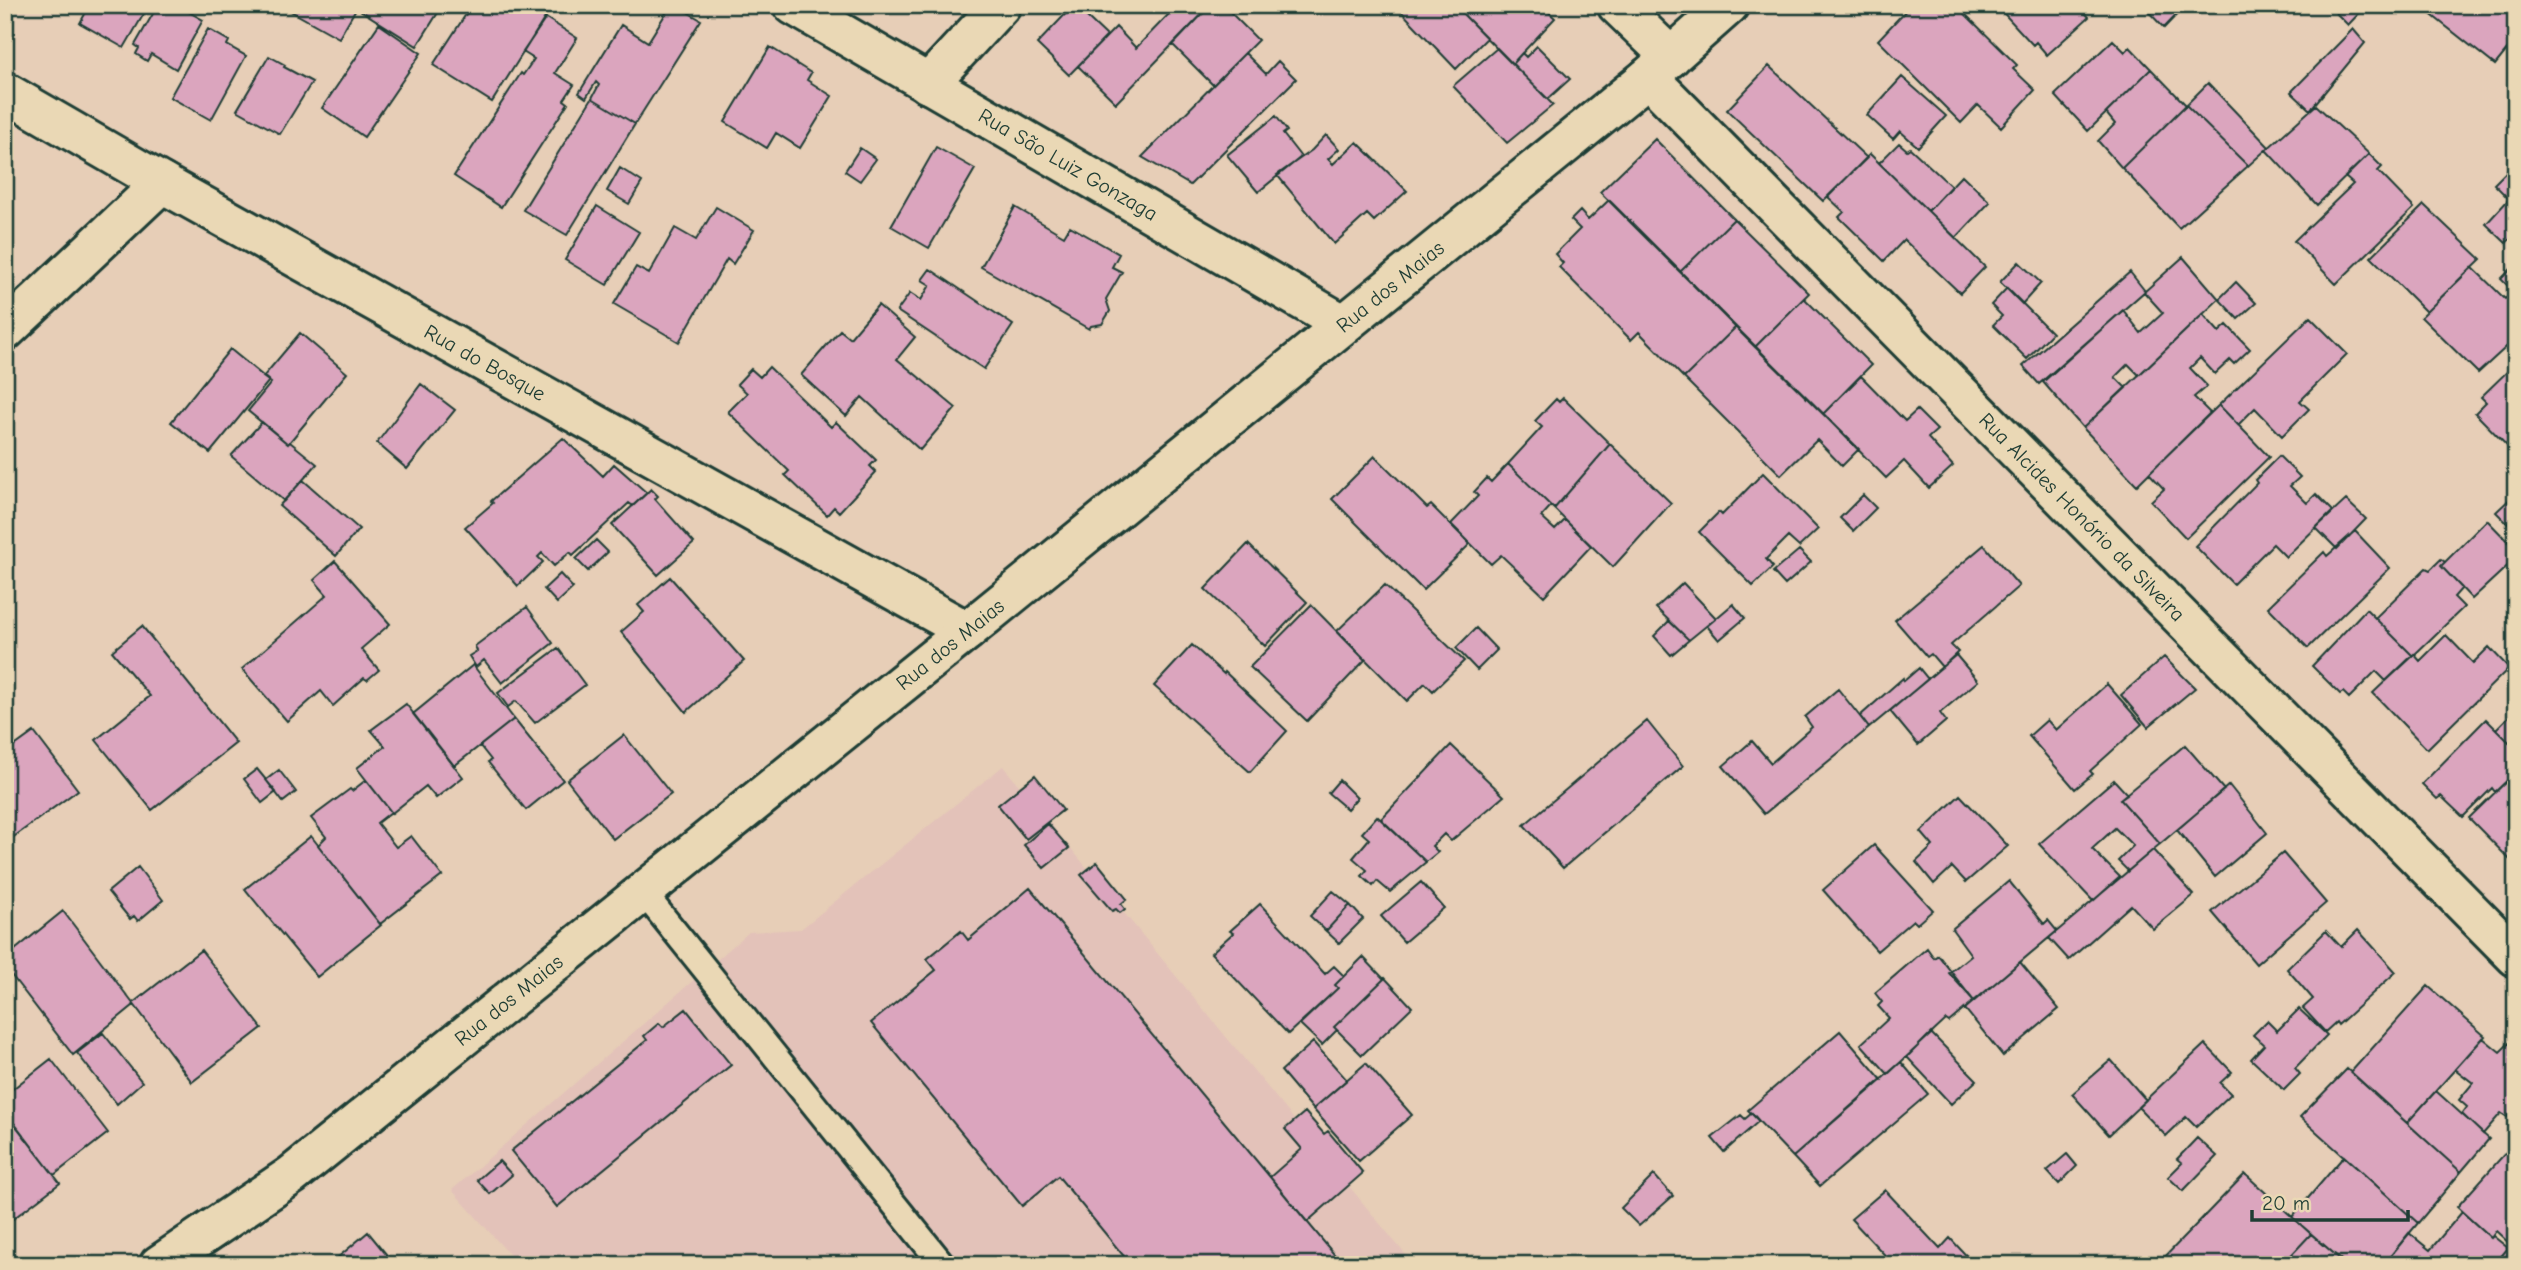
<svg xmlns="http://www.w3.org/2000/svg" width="2521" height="1270" viewBox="0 0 2521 1270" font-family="'Comic Neue',sans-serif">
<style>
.built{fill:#e3c2b9}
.building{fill:#dba5be;stroke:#1f3d34;stroke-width:2}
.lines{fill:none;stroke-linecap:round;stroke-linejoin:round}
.lane-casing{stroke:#1f3d34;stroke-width:30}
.street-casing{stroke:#1f3d34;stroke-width:44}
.secondary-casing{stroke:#1f3d34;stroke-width:44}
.lane{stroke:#ead8b5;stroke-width:24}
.street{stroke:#ead8b5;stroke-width:38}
.secondary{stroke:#ead8b5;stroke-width:38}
.labels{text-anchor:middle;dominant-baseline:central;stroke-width:5;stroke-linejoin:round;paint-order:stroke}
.street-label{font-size:21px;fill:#1f3d34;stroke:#ead8b5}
</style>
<rect width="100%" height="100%" fill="#e7ceb7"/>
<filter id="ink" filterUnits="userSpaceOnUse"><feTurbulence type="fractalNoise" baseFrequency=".0143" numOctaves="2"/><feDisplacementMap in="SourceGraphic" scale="14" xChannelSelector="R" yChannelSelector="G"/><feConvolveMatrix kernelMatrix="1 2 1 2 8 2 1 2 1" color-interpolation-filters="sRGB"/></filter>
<g filter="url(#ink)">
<path class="built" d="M1003,766L1414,1265H519L452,1190L749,932L801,929Z"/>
<path class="building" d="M90,5H149L124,48L80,23Z
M158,5H191L193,7L189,12L203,20L176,69L151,54L147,61L136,54L139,48L135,45Z
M280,5H358L339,38Z
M358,5H430L439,11L417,46L357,8Z
M472,5H553L492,102L433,65Z
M671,5H675L701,20L635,124L592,98L599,85L596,82L586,98L579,93L621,25L648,42Z
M1074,5H1081L1091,14L1087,17L1107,36L1069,75L1037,44Z
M1174,5H1211L1116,103L1078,66L1116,27L1136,48L1169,14L1167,12Z
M1211,5H1223L1258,40L1213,85L1173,45Z
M1395,5H1454L1487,38L1456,69Z
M1454,5H1541L1555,18L1512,64Z
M1911,5H1956L2017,65L2013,69L2035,90L2001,127L1978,105L1961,123L1878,40Z
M1996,5H2078L2089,17L2047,55L2036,42L2033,45Z
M2142,5H2186L2164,28Z
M2328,5H2367L2348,25Z
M2419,5H2516V39L2495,65Z
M546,18L577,38L555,73L574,85L564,100L568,103L501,207L454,176L521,73L523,75L534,59L523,52Z
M379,24L421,53L364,137L322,108Z
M208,29L229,41L227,45L246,56L211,120L170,97Z
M2353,29L2365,43L2310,110L2291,92Z
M2113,40L2125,52L2130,47L2151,69L2088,131L2055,95Z
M1537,46L1570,79L1548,99L1512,64L1522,53L1526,57Z
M770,47L811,73L807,80L832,96L800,148L776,133L767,148L725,122Z
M1497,48L1553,105L1507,143L1453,86Z
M1245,53L1266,74L1278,61L1296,79L1190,185L1142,157Z
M269,56L285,65L284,67L312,82L280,134L237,110Z
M1769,66L1867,158L1823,201L1727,110Z
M2151,69L2186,105L2122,168L2098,141L2115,124L2106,113Z
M1902,77L1946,116L1918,147L1900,131L1893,139L1867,115Z
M2208,83L2269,147L2248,166L2186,105Z
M592,98L635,124L567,235L523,210Z
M2186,105L2248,166L2179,228L2122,168Z
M2316,105L2369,154L2317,205L2266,150Z
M1276,116L1287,131L1283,134L1301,157L1258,192L1227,155Z
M1326,135L1339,149L1328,159L1333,164L1357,142L1407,191L1374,221L1367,214L1334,244L1277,175L1312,150Z
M1655,139L1734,219L1680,272L1600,192Z
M1899,143L1907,150L1910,148L1951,186L1928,211L1879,163Z
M936,147L975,169L929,248L891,226Z
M860,148L876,159L860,181L845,171Z
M1870,154L1985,267L1960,293L1904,240L1884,261L1839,217L1844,212L1828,197Z
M2369,154L2382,167L2378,171L2414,208L2336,284L2294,241L2353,184L2345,177Z
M2516,162V233L2506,243L2486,224L2509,199L2494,184Z
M620,168L642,182L629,204L607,191Z
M1962,175L1990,202L1956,238L1928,211Z
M1609,200L1736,327L1684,378L1639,332L1631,340L1559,267L1563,263L1555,254L1580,229L1571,220L1580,211L1588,220Z
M2424,205L2481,259L2426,312L2371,257Z
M597,206L639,232L607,285L565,260Z
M716,207L754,230L733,264L727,259L679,342L614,304L636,267L649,274L675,228L696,240Z
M1015,207L1064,236L1070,226L1119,254L1112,267L1122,272L1106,299L1110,311L1102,324L1091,326L1089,329L981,267Z
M1734,219L1809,293L1755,347L1680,272Z
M2183,257L2219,299L2139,375L2128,364L2115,377L2126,388L2083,428L2043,382L2123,310L2141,333L2163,313L2144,292Z
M2019,262L2041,283L2022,304L2000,282Z
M2516,264V294L2501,279Z
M2472,267L2505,299L2513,292L2516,294V338L2478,373L2421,317Z
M930,269L1013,325L984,369L897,311L910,293L921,300L930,285L922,280Z
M2130,272L2145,291L2039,384L2023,366Z
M2236,282L2256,303L2238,319L2219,299Z
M2007,288L2052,333L2027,359L1993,325L2002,316L1991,305Z
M1804,298L1871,365L1823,414L1755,347Z
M878,305L915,337L897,359L956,408L920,450L862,397L846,416L801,375L840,330L850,338Z
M2203,314L2219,332L2227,325L2250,349L2234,364L2230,360L2215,374L2200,358L2190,368L2207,386L2194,397L2210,413L2137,485L2083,428Z
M2310,317L2347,354L2300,401L2309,409L2282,436L2255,408L2238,425L2219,405Z
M1736,327L1859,449L1842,466L1817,440L1781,475L1684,378Z
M300,333L347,373L288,444L248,411L271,383L263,377Z
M230,349L269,381L210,453L171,422Z
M2516,363V447L2512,451L2475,413L2486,402L2481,397Z
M769,367L831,427L836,422L876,460L870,466L876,472L839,512L834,507L827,515L785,475L789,471L728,412L747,393L737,384L751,369L760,377Z
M1861,376L1905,421L1917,410L1937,430L1928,438L1953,466L1929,488L1904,461L1886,478L1823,414Z
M421,384L455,410L407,469L377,443Z
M1563,398L1610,444L1554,509L1508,464L1542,427L1535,421L1556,399L1559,402Z
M2219,405L2269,457L2186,538L2151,501L2164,489L2149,473Z
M262,422L288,444L290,442L317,464L284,501L231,456Z
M563,438L603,476L614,464L647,493L633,506L629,503L573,555L570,552L554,566L542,553L538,557L543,562L518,586L465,527L493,503L491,501Z
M1610,444L1671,503L1613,567L1554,509Z
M1375,456L1427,508L1431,505L1470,544L1423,590L1332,499Z
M2279,456L2300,477L2290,486L2307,503L2316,494L2333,511L2286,557L2273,544L2233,584L2195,546L2257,483L2255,480Z
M1508,464L1551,506L1541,517L1555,530L1565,520L1591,546L1544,596L1501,555L1491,564L1451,524L1478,496L1474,492L1487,478L1491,482Z
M1763,473L1818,529L1799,547L1788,537L1766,559L1773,567L1753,586L1699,532L1719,512L1722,515Z
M303,480L359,529L336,556L279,506Z
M651,489L658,496L655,499L694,543L658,575L612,525Z
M2516,493V532L2496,512Z
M1863,495L1876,508L1853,531L1840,518Z
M2346,500L2366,519L2337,549L2316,528Z
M2487,520L2516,550V558L2472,599L2441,566Z
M2355,531L2390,568L2308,648L2268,607L2324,552L2327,556Z
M596,540L608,552L588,571L576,559Z
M1248,544L1307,602L1265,646L1205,589Z
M1984,545L2019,586L1951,645L1958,652L1942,667L1931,654L1927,657L1895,620Z
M1799,550L1811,562L1785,585L1773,572Z
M2441,559L2445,562L2441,566L2462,588L2454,597L2464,607L2413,656L2375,618L2426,568L2430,570Z
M335,561L390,624L361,649L379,670L367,680L364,678L333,706L321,691L287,721L242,669L327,595L314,580Z
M560,574L573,588L557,603L544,589Z
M670,577L744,661L686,712L621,632L644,612L638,605Z
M1683,583L1716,618L1689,640L1656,608Z
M1385,585L1464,661L1433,691L1425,683L1407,701L1337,631Z
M1733,604L1745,618L1719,640L1707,626Z
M1311,605L1365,660L1307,721L1250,667Z
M527,607L553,643L502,683L484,660L476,667L469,656L477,651L475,646Z
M2366,609L2413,656L2386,681L2376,671L2349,698L2343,692L2340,694L2312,666Z
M1669,621L1689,640L1671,655L1654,636Z
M142,626L236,743L152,810L96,740L150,696L112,651Z
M1476,628L1497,650L1477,670L1456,648Z
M2446,635L2473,663L2489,647L2509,668L2427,749L2373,693L2414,654L2420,661Z
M1192,645L1224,674L1225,672L1287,731L1250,772L1154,686Z
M558,648L585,685L535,723L516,701L508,707L498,693Z
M1956,655L1978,681L1940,713L1946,721L1918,745L1890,711Z
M2164,657L2195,688L2148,727L2121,695Z
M473,665L514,719L454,766L413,714Z
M1919,668L1928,679L1869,728L1860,716L1903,678L1904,681Z
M2107,684L2142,724L2090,771L2093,774L2075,789L2029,736L2047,720L2056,730Z
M1838,689L1869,728L1764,814L1723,766L1752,741L1771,763L1812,727L1805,717Z
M2516,702V749L2496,729L2513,712L2509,709Z
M406,704L463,777L436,798L426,786L392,813L357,768L385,746L371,730Z
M514,719L563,780L526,810L488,762L491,760L480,746Z
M2486,719L2516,749V772L2495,792L2492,788L2463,817L2441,796L2437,799L2422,784Z
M1647,721L1683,766L1563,868L1524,825Z
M34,732L78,790L8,841L5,836V753Z
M624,735L671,794L613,839L567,780Z
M1451,745L1504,796L1451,841L1444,834L1432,846L1438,852L1426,862L1381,819Z
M2185,745L2224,790L2160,844L2120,799Z
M257,769L276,792L262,803L244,779Z
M279,770L296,792L283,802L266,780Z
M2516,772V866L2469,818Z
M1035,775L1063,810L1026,839L998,805Z
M366,780L391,812L377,823L396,847L411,836L442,876L380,924L318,845L326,837L311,818L350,789L352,791Z
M1339,780L1357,798L1347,809L1328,793Z
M2114,780L2127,794L2120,799L2160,844L2128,871L2118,861L2133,846L2115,828L2092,849L2120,877L2093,901L2039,844Z
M2229,785L2267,833L2215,877L2177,830Z
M1960,795L2008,846L1966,882L1952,867L1934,884L1916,862L1933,846L1921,832Z
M1377,816L1426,862L1390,892L1377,881L1373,886L1362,876L1367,870L1353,858L1369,839L1362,833Z
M1048,824L1069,848L1044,868L1024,845Z
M311,836L381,925L317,977L245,889Z
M1874,845L1933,910L1917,924L1913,920L1877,951L1823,890Z
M2153,850L2194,895L2153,929L2131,905L2069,960L2049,938Z
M2283,853L2326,903L2256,964L2212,912Z
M1097,862L1127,899L1121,904L1125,909L1120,913L1116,909L1112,911L1081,875Z
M138,867L163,900L138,921L134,916L130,919L108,892Z
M2009,881L2044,924L2048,920L2057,931L1974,1001L1949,973L1971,955L1952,929Z
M1421,882L1444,908L1404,942L1381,916Z
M1030,888L1270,1177L1343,1265H1131L1058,1176L1022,1206L871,1023L936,970L927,959L961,931L968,940Z
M1333,891L1350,905L1326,931L1310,916Z
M1260,904L1325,974L1334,966L1344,976L1335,985L1338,988L1288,1034L1211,953L1233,933L1230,931Z
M1350,905L1363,919L1339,943L1326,931Z
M63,911L134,1005L73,1055L5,967V958Z
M2358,930L2396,972L2338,1025L2336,1022L2325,1032L2303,1008L2313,999L2287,969L2326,931L2341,947Z
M1927,948L1934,958L1938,955L1974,1001L1949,1022L1946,1020L1888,1074L1861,1044L1889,1018L1878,1006L1882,1002L1875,993Z
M201,950L262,1028L192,1082L133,1003Z
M1363,957L1384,979L1334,1027L1337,1030L1322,1045L1300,1024L1338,988L1335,985Z
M2020,962L2059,1009L2003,1056L1965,1009Z
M1385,978L1412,1007L1362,1055L1334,1027Z
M2428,986L2485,1036L2407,1123L2351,1072Z
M686,1009L731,1065L557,1207L511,1151L647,1040L644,1036L659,1023L663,1027Z
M2299,1009L2327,1035L2295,1068L2300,1074L2284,1090L2251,1059L2264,1045L2253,1035L2267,1021L2277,1031Z
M1840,1031L1882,1080L1793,1157L1748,1110Z
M103,1033L142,1082L117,1104L77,1053Z
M1931,1033L1977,1080L1951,1104L1907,1057Z
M2483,1038L2500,1052L2509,1043L2516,1048V1107L2507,1117L2501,1113L2483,1134L2462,1114L2467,1107L2459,1100L2473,1083L2455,1069Z
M1313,1042L1347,1080L1313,1109L1281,1071Z
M2205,1044L2232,1072L2220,1083L2231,1094L2196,1127L2186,1117L2166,1136L2138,1107Z
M51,1059L108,1133L54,1175L5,1112V1095Z
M2111,1060L2146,1100L2109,1135L2072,1094Z
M1901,1062L1928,1094L1820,1186L1793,1157Z
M1366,1063L1412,1115L1359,1161L1313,1109Z
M2347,1069L2461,1172L2418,1223L2300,1117Z
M2436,1091L2489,1139L2461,1172L2407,1123Z
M1305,1112L1324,1134L1328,1131L1363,1173L1307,1222L1270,1177L1302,1149L1285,1129Z
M1752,1113L1759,1121L1724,1152L1712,1138L1741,1115L1745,1119Z
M15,1124L60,1183L5,1225V1131Z
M2197,1138L2217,1156L2183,1191L2168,1177L2182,1163L2177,1159Z
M2516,1141V1240L2511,1245L2496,1231L2491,1238L2457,1207Z
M2067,1154L2077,1166L2059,1184L2047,1171Z
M2344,1156L2418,1223L2383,1265H2347L2292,1217Z
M499,1161L512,1175L490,1194L477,1180Z
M2245,1174L2311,1234L2282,1265H2157Z
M1654,1175L1673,1196L1639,1226L1621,1208Z
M1885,1190L1940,1249L1950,1238L1975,1265H1894L1851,1219Z
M2462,1212L2491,1238L2493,1236L2508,1248L2494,1265H2383L2409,1233L2430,1250Z
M368,1232L395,1265H329Z
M2311,1234L2347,1265H2282Z
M2516,1240V1265H2494L2508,1248Z"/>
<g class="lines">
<defs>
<path id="lane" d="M643,892L943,1265"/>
<g id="street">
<path d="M1617,5L1671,57"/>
<path id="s1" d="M1648,77L2516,957"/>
<path d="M928,84L1001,5"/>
<path id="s2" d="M5,92L162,183L967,631"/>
<path d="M5,331L162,183"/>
</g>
<g id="secondary">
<path id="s3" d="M793,5L1343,324"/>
<path id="s4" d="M159,1265L292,1175L967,631L1648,77L1729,5"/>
</g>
</defs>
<use href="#lane" class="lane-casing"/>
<use href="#street" class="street-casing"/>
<use href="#secondary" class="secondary-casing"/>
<use href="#lane" class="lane"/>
<use href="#street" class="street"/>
<use href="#secondary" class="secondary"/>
</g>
</g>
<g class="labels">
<g class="street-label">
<text stroke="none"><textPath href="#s3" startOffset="318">Rua São Luiz Gonzaga</textPath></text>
<text stroke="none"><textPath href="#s4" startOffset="1573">Rua dos Maias</textPath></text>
<text stroke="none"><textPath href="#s2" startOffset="551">Rua do Bosque</textPath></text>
<text stroke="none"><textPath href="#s1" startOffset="618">Rua Alcides Honório da Silveira</textPath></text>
<text stroke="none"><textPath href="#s4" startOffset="1006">Rua dos Maias</textPath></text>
<text stroke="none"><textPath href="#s4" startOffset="439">Rua dos Maias</textPath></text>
</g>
</g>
<rect width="2521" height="1270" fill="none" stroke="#ead8b5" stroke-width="28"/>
<rect x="14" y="14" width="2493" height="1242" fill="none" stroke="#1f3d34" stroke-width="2.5" filter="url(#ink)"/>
<path d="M2252 1210v10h156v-10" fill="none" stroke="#1f3d34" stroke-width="3.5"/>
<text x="2262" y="1210" font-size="21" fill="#1f3d34" stroke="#ead8b5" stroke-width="5" paint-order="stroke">20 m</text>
</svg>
